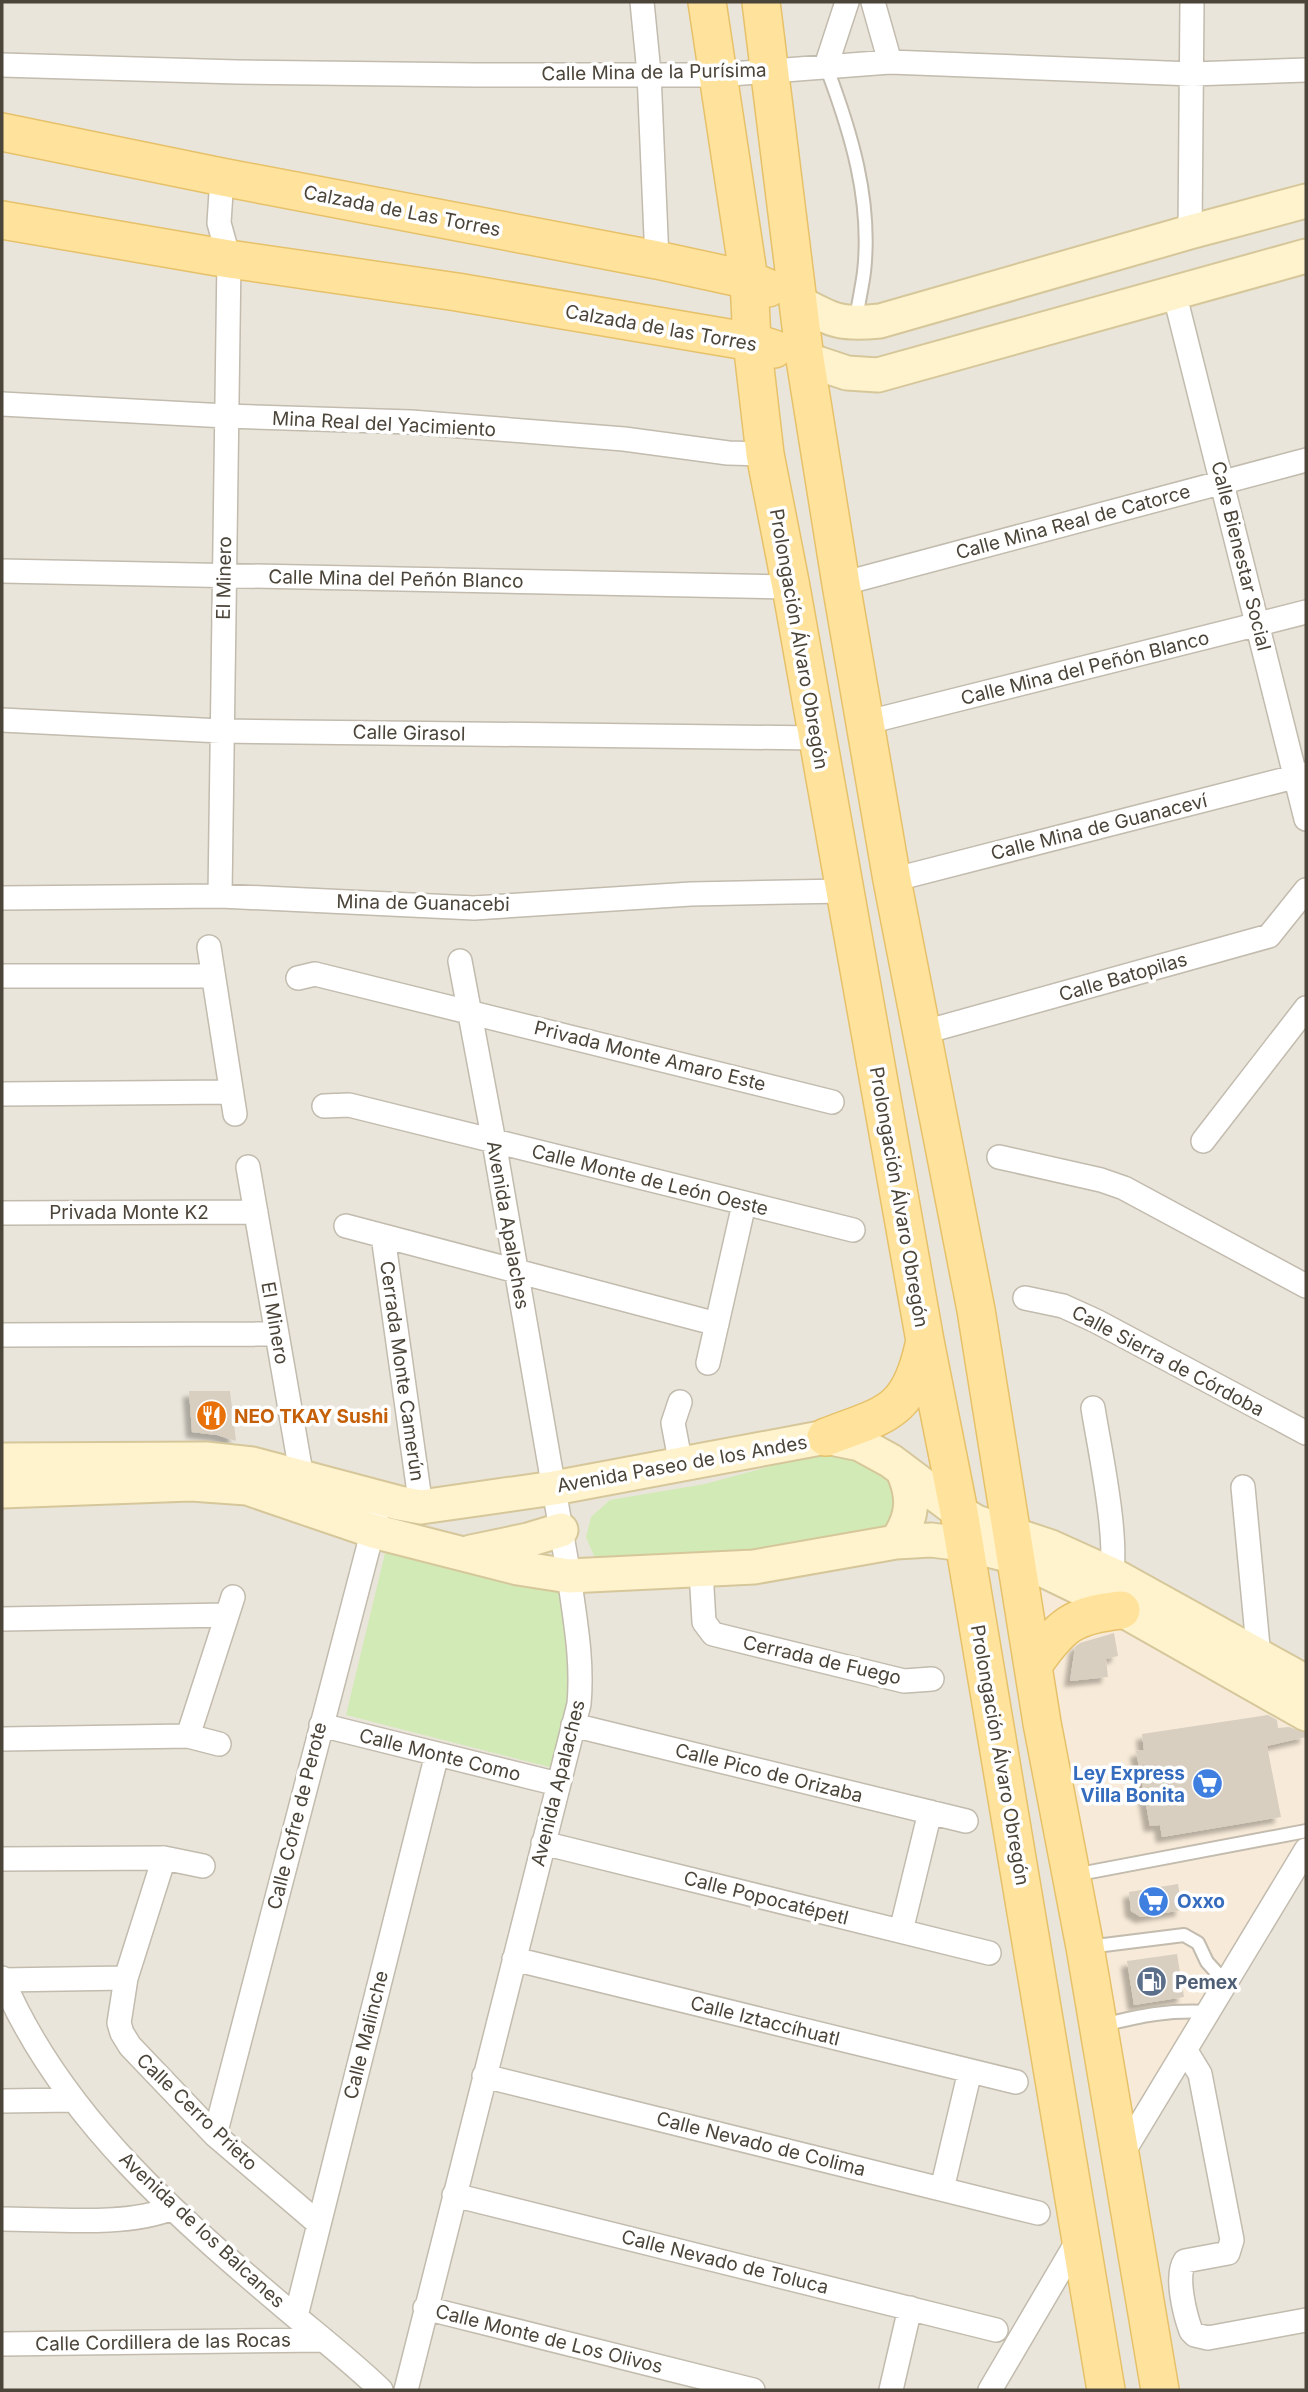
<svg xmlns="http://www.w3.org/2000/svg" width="1308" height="2392" viewBox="0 0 1308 2392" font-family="Inter,sans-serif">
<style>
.residential{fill:#eae5da}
.commercial{fill:#f7ead8}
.green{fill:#d2eab5}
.building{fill:#d8cfc1;filter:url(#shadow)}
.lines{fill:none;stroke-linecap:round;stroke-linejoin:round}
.lane-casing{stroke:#c2bbae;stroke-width:16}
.street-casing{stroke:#c2bbae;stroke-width:26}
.secondary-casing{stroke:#d6c79b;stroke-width:37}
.primary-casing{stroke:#e6c16a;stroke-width:40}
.lane{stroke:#fff;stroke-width:12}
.street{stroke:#fff;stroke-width:23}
.secondary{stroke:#fff3cd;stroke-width:33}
.primary{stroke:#ffe39c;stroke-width:37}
.labels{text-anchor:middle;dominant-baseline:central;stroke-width:7;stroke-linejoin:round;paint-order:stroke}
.street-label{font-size:19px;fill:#4b4439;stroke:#fff}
.food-label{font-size:19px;font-weight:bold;fill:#c56008;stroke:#fff;text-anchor:start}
.shop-label{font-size:19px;font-weight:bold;fill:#366cbe;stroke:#fff;text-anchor:end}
.service-label{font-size:19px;font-weight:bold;fill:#4e5e75;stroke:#fff;text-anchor:start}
</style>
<defs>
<filter id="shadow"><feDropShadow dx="-6" dy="6" stdDeviation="2" flood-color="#0004"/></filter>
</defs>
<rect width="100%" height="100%" fill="#f6f3ec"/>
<path class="residential" d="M2,2H1306V2390H2Z"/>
<path class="commercial" d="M1016,1557L1306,1714V1844L1121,2156Z"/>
<path class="green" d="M827,1451L869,1457L901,1479L892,1530L775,1553L621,1565L594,1556L586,1537L591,1517L610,1500L705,1484Z
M387,1545L565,1585L576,1681L557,1769L346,1715Z"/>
<path class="building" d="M189,1391H230L236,1441L217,1435L192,1432Z
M1114,1633L1118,1656L1106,1659L1108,1677L1070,1681L1075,1647L1080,1643Z
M1268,1715L1277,1720L1278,1728L1289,1727L1306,1733V1737L1267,1746L1281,1817L1162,1837L1160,1825L1150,1826L1136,1751L1144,1750L1142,1734Z
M1178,1884L1182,1910L1141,1917L1131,1911L1129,1892Z
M1177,1954L1184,1997L1134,2005L1127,1961Z"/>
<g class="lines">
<defs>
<path id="lane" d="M826,66C851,132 872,200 864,272C862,288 858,304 856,320
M1074,1875L1306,1831
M1088,1947L1184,1935L1198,1943L1207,1962L1227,1984
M1103,2025C1143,2015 1167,2010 1209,2012"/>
<path id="street" d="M642,2L649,73L657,260
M873,2L890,62
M2,65L237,72L476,75H718L890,62L1192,74L1306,70
M826,66L847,2
M1190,232L1192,2
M1174,292L1306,819
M2,404L226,416L411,422L624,439L728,453L765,454
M2,571L791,587
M841,584L1306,460
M2,720L221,731L817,738
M864,723L1306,612
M892,880L1306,774
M220,896L229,259L219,223L222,177
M2,898L220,896L474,908L691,894L844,891
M209,947L235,1114
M2,976H213
M298,978L315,974L832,1102
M921,1033L1269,936L1306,890
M2,1094L231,1092
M324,1106L349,1105L853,1230
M1203,1141L1306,1008
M999,1157L1101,1180L1124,1188L1306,1286
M248,1167L302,1478
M2,1213L256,1212
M346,1226L717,1324
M383,1236L421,1507
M1025,1298L1063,1306L1096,1321L1306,1433
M2,1335L277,1334
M708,1363L744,1204
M680,1402L673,1423L681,1465
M1093,1408C1099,1447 1123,1555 1108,1587
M1243,1487L1259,1657L1254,1665
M701,1571L704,1622L713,1634L904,1681L932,1679
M2,1619L227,1615
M321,1725L558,1784
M573,1725L966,1821
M188,1736L233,1597
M2,1739L188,1736L219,1744
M543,1843L989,1953
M164,1858L126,1978L119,2023L122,2033L130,2046L215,2135L318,2223
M2,1859L164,1858L203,1866
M901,1931L930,1812
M514,1959L1016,2082
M2,1978C61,2118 182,2221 296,2317C325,2341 354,2364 381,2390
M2,1980L126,1978
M1186,2051L1200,2074L1232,2240L1228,2253L1185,2261C1175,2276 1185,2315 1191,2331L1195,2335L1208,2338L1306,2320
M484,2076L1038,2213
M2,2101L73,2100
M215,2135L376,1518
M1121,2156L1306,1850
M942,2189L970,2071
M454,2195L996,2330
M2,2219C51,2219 128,2227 172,2208
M425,2308L753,2390
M296,2316L437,1754
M2,2344L324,2340
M406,2390L579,1704C583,1661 575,1619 569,1576L494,1142L460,961
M891,2390L910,2308
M990,2390L1081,2235"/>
<path id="secondary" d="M798,302C834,321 839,325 880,321L1190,232L1306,201
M805,359L847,373L878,375L1306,256
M2,1460L206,1459L252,1464L399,1503L421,1507L554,1488L826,1437L860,1444L891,1461L959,1512L976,1522L1051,1547L1113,1575L1306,1682
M2,1491L191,1484L247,1488L373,1531L518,1568L569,1576L754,1567L896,1542L931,1540L964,1544L1016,1557L1103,1599L1306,1714
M896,1542C913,1518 915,1498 903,1471
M471,1552L528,1540L561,1530"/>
<path id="primary" d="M707,2L749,280L752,342L765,454L791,587L925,1341L959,1512L1106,2390
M761,2L805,359L841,584L892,880L976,1310L1042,1723L1085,1947L1160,2390
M2,132L222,177L657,260L749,280L768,288
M2,220L229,259L457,292L752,342L774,349
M826,1437C886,1414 909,1414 924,1345
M1034,1664C1061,1625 1073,1615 1121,1610"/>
</defs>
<use href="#lane" class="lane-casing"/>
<use href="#street" class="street-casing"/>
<use href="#secondary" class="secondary-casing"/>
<use href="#primary" class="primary-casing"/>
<use href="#lane" class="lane"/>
<use href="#street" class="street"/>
<use href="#secondary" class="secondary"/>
<use href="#primary" class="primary"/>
</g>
<defs>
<symbol id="restaurant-disc" viewBox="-11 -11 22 22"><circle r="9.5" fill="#e8710a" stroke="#fff"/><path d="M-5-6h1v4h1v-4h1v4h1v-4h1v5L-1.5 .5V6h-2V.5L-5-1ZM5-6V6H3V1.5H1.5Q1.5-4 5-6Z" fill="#fff"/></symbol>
<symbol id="supermarket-disc" viewBox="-11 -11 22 22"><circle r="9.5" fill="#3f7fe0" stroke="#fff"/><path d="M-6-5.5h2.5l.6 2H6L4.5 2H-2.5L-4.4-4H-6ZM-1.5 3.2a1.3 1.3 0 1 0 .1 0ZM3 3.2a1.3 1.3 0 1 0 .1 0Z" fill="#fff"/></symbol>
<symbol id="fuel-disc" viewBox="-11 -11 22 22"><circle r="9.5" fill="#5c6f8a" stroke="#fff"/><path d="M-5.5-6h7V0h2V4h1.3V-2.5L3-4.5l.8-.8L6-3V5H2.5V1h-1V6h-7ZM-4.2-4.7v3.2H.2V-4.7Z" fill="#fff"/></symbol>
</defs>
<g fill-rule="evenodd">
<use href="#restaurant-disc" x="194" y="1398" width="35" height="35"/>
<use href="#supermarket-disc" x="1190" y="1766" width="35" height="35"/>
<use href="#supermarket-disc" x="1136" y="1884" width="35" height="35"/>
<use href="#fuel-disc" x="1134" y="1964" width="35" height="35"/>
</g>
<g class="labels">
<g class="street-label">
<text transform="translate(654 72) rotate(-1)">Calle Mina de la Purísima</text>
<text transform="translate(402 211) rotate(11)">Calzada de Las Torres</text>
<text transform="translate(661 328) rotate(10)">Calzada de las Torres</text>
<text transform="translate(384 424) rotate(3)">Mina Real del Yacimiento</text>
<text transform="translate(1073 522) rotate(-15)">Calle Mina Real de Catorce</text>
<text transform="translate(1241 556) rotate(76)">Calle Bienestar Social</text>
<text transform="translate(224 578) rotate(-89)">El Minero</text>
<text transform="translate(396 579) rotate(1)">Calle Mina del Peñón Blanco</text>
<text transform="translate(799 639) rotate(80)">Prolongación Álvaro Obregón</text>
<text transform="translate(1085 668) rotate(-14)">Calle Mina del Peñón Blanco</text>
<text transform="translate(409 733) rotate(1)">Calle Girasol</text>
<text transform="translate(1099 827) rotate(-14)">Calle Mina de Guanaceví</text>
<text transform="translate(423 903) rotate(1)">Mina de Guanacebi</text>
<text transform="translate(1123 977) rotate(-16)">Calle Batopilas</text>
<text transform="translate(650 1056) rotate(14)">Privada Monte Amaro Este</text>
<text transform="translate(650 1180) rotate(14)">Calle Monte de León Oeste</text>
<text transform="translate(899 1197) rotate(80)">Prolongación Álvaro Obregón</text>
<text x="129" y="1212">Privada Monte K2</text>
<text transform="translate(508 1225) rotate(80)">Avenida Apalaches</text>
<text transform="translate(275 1323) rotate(80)">El Minero</text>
<text transform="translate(1168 1361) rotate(28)">Calle Sierra de Córdoba</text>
<text transform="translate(402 1371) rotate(82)">Cerrada Monte Camerún</text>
<text transform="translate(682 1464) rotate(-10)">Avenida Paseo de los Andes</text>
<text transform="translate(822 1660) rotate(13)">Cerrada de Fuego</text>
<text transform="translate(440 1755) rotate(14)">Calle Monte Como</text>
<text transform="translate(1000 1755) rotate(80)">Prolongación Álvaro Obregón</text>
<text transform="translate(769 1773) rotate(14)">Calle Pico de Orizaba</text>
<text transform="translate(558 1783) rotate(-76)">Avenida Apalaches</text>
<text transform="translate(297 1816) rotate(-76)">Calle Cofre de Perote</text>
<text transform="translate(766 1898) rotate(14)">Calle Popocatépetl</text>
<text transform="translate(765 2021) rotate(14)">Calle Iztaccíhuatl</text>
<text transform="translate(366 2035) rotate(-76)">Calle Malinche</text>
<text transform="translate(197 2112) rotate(44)">Calle Cerro Prieto</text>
<text transform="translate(761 2144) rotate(14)">Calle Nevado de Colima</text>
<text transform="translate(202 2230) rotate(43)">Avenida de los Balcanes</text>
<text transform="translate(725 2262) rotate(14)">Calle Nevado de Toluca</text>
<text transform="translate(549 2339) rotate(14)">Calle Monte de Los Olivos</text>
<text transform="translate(163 2342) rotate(-1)">Calle Cordillera de las Rocas</text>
</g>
<g class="food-label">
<text x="234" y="1416">NEO TKAY Sushi</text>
</g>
<g class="shop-label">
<text x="1185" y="1773">Ley Express<tspan x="1185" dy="22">Villa Bonita</tspan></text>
<text x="1177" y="1901" text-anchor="start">Oxxo</text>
</g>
<g class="service-label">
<text x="1175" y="1982">Pemex</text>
</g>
</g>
<rect width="1308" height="2392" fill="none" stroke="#4b4439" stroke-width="7"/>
</svg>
